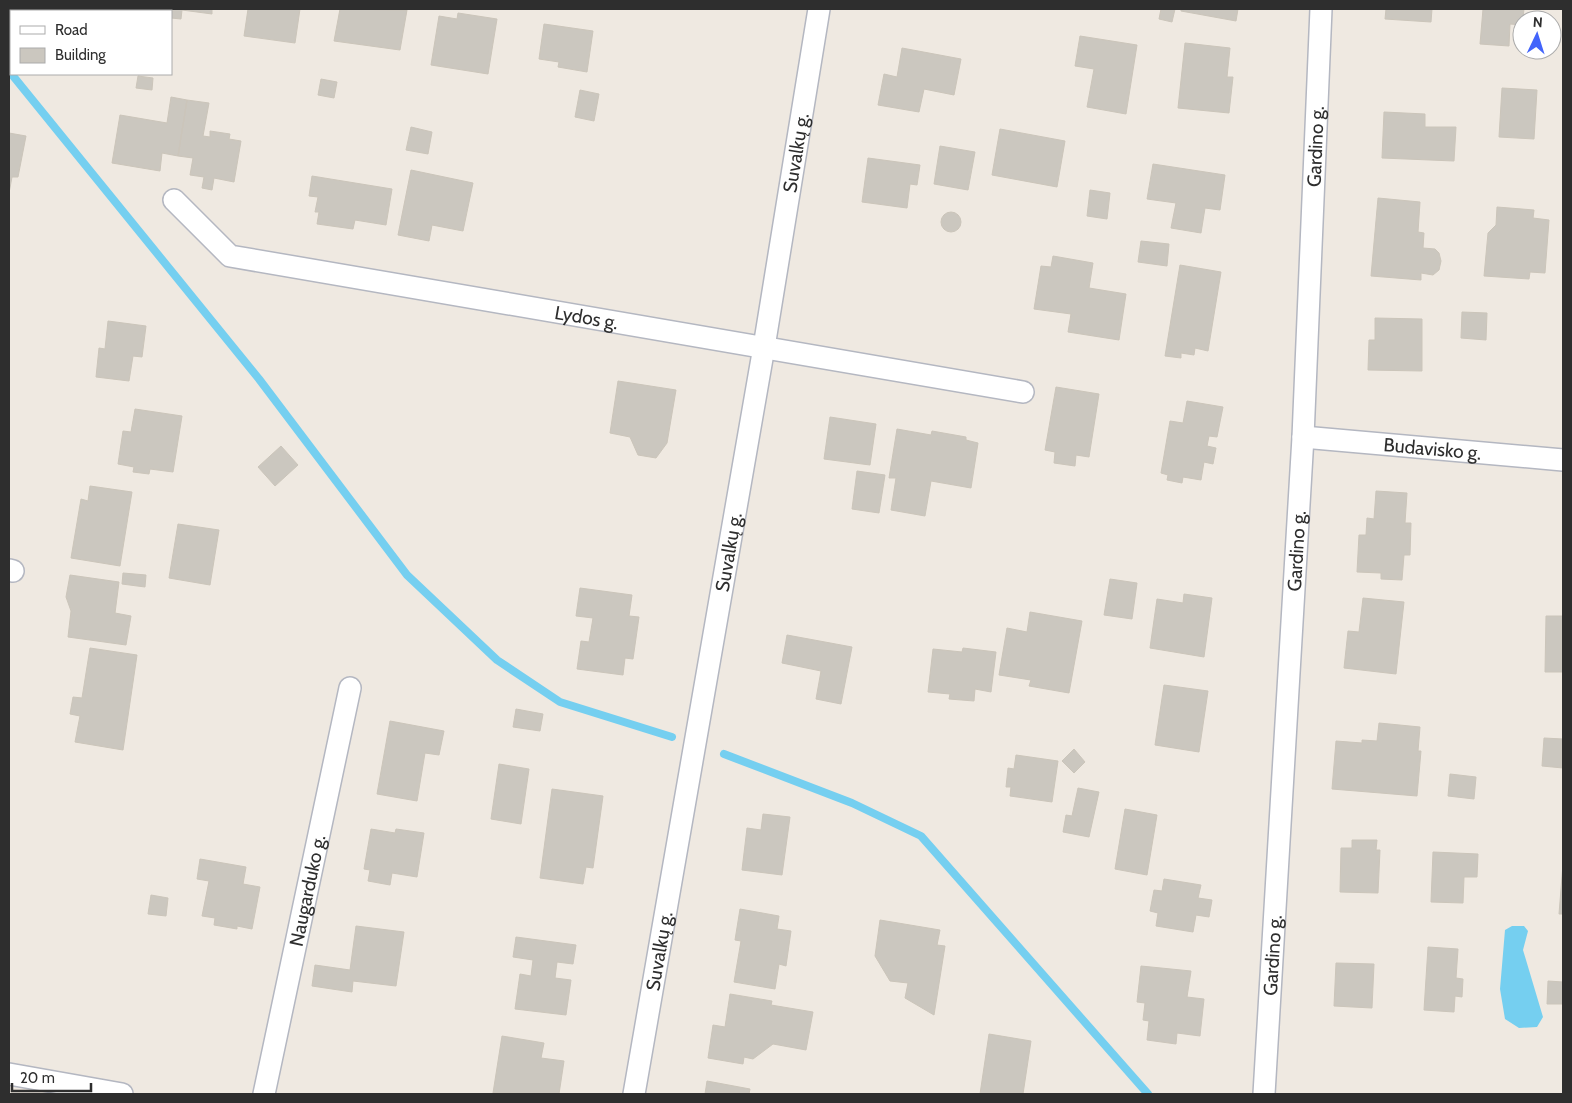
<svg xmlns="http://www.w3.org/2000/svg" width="1572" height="1103" viewBox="0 0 1572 1103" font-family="Cabin,sans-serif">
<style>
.water{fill:#75cff0}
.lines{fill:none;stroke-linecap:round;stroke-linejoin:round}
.stream{stroke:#75cff0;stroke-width:8}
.building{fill:#cbc7bf;stroke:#cbc5ba}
.minor-casing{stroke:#b4b7c1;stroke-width:24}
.minor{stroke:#fff;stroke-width:21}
.labels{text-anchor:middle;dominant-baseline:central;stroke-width:5;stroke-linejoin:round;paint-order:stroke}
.street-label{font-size:19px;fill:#2e2e2e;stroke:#fff}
</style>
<rect width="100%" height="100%" fill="#efe9e1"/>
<path class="water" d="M1512,926H1524L1528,931L1523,950L1543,1017L1537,1027L1519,1028L1505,1019L1500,989L1505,930Z"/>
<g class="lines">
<path class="stream" d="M9,71L259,379L407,575L497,660L560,702L672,737
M724,754L852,803L921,836L1148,1094"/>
</g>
<path class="building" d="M146,9H212V14L182,10L181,19L171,18V11H146Z
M248,9H300L295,43L244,36Z
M340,9L407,10L400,50L334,41Z
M1161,9H1175L1172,22L1159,19Z
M1181,9H1247H1238L1236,21L1181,11Z
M1386,9H1432L1431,22L1385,19Z
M1483,9H1524L1522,25L1510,24L1509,46L1480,44Z
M458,13L497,19L488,74L431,65L439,16L457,19Z
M544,24L593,31L587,72L558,67L559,62L539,59Z
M1080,36L1137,45L1126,114L1087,107L1094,69L1075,66Z
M1185,43L1230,48L1227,77H1233L1229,113L1178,108Z
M902,48L961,59L954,95L924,89L919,112L878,105L884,74L897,77Z
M138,76L153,78L152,90L136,88Z
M321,79L337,82L334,98L318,95Z
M1502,88L1537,90L1534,139L1499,137Z
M580,90L599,94L594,121L575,117Z
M171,97L187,100L178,156L162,153L160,171L112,163L120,115L167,123Z
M187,100L209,103L203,136L210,137V131L230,134L229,139L241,141L234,182L214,178L212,190L202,188L204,177L190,175L193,158L178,156Z
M1384,112L1425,114V127H1456L1454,161L1382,158Z
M411,127L432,132L428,154L406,150Z
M1000,129L1065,141L1057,187L992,175Z
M9,133L26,136L18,177H12L9,193Z
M940,146L975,152L968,190L934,184Z
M868,158L920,165L917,185L910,184L907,208L862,202Z
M1153,164L1225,175L1220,210L1205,208L1201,233L1171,228L1176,203L1147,199Z
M411,170L473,183L463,231L432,225L429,241L398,235Z
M312,176L392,189L386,225L355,220L353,229L317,224L319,212H315L318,197L309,196Z
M1090,190L1110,193L1107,219L1087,216Z
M1378,198L1420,202L1418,232L1424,233L1423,248L1435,249L1439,253L1441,261L1439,270L1433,275L1421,273V280L1371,276Z
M1497,207L1534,210L1533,218L1549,220L1545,273L1530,272L1529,279L1484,276L1488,233L1496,225Z
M941 222a10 10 0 1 1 20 0a10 10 0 1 1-20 0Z
M1141,241L1169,244L1167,266L1138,262Z
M1053,256L1093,263L1089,288L1126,294L1119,340L1068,332L1071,314L1034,309L1041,266L1051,267Z
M1180,265L1221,272L1208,351L1195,348L1194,355L1181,353V358L1165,356Z
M1462,312L1487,313L1486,340L1461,338Z
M1375,318L1422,319V371L1368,370L1369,340H1375Z
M108,321L146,326L142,357L133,356L129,381L96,377L99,348L105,349Z
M618,381L676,390L667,443L656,458L638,455L630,437L610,433Z
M1056,387L1099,394L1089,457L1076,455L1075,466L1054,463L1055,452L1045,450Z
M1187,401L1223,407L1217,437L1209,436L1207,446L1216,448L1213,464L1204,462L1201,480L1183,477L1182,483L1167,480L1168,475L1161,473L1170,421L1183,423Z
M135,409L182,416L173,472L150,469L149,474L133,472L134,467L118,464L123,431L131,432Z
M830,417L876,424L870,465L824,459Z
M897,429L931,435L932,431L966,437V440L978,443L971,488L931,481L925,516L891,510L896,478H889Z
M281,446L298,465L275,486L258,467Z
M857,471L885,475L879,513L852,509Z
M90,486L132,492L120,566L71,558L81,499L88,501Z
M1376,491L1407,493L1405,523H1411L1410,555H1404L1402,580L1381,579V573L1357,572L1359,535H1366L1367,518L1374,519Z
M178,524L219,530L210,585L169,578Z
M123,573L146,575L145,587L122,584Z
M70,575L119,582L115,613L131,616L126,645L68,637L71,611L66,597Z
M1110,579L1137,583L1132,619L1104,615Z
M580,588L632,595L629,616L639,617L633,659L625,658L623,675L577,669L581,641L589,642L593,618L576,616Z
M1184,594L1212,598L1204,657L1150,648L1157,599L1183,603Z
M1363,598L1404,602L1396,674L1344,668L1348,631L1359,632Z
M1030,612L1082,621L1069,693L1029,686L1031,680L999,675L1007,628L1027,632Z
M1546,616H1563V672H1545Z
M787,635L852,647L841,704L816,699L821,671L782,663Z
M90,648L137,655L123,750L75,742L80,716L70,714L73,697L82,698Z
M963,648L996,652L991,692L975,689L974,701L949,699L950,694L928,692L933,649L962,652Z
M1164,685L1208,691L1199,752L1155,745Z
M516,709L543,714L540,731L513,727Z
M390,721L444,731L439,755L425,753L417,801L377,794Z
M1379,723L1420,727L1418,751H1421L1417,796L1332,789L1336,741L1362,743V740L1377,741Z
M1544,738L1563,739V768L1542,766Z
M1074,749L1085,762L1074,773L1062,761Z
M1016,755L1058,761L1052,802L1010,796L1011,787H1006L1008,768L1014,769Z
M499,764L529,769L521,824L491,819Z
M1450,774L1476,777L1474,799L1448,796Z
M1078,788L1099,792L1089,837L1063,832L1066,815L1072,816Z
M552,789L603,796L593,868L586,867L583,884L540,878Z
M1125,809L1157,815L1147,875L1115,869Z
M763,814L790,817L782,875L742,870L747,828L761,830Z
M371,829L395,833L396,829L424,833L417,877L392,873L390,885L368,881L370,870L364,869Z
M1352,840H1377L1376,850H1380L1378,893L1340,892L1341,848H1352Z
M1433,852L1478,854L1477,877H1464L1463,903L1431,902Z
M200,859L246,867L243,884L260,887L252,929L237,926V929L214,925L215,918L202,916L209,881L197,879Z
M1563,864V914H1559Z
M1164,879L1201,885L1198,898L1212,900L1209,917L1196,915L1193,932L1156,926L1158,913L1150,911L1154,890L1162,891Z
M151,895L168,898L166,916L148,914Z
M740,909L779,916L777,929L791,931L786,966L779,964L775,989L734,982L741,941L735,940Z
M880,920L940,930L937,945L945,946L934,1015L905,998L908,983L890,981L875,956Z
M356,926L404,932L396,986L353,981L352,992L312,986L315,965L350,970Z
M516,937L576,945L573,964L557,962L555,978L571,980L566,1015L515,1009L520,974L531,976L533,960L513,957Z
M1428,947L1458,949L1456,978L1463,979L1462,997L1455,996L1454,1012L1424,1010Z
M1336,963L1374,964L1372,1008L1334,1006Z
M1141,966L1191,971L1187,997L1204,999L1200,1036L1177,1033L1176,1044L1147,1040L1149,1021L1143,1020L1145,1003L1137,1002Z
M1548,981L1563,982V1004H1547Z
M730,994L772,1001L771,1005L813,1012L806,1050L773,1044L753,1059L744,1057L743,1064L708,1058L713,1025L725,1027Z
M989,1034L1031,1041L1023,1094H980Z
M502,1036L544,1043L541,1058L564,1061L559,1094L493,1093Z
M707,1081L750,1089L749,1094H705Z"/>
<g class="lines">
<defs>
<g id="minor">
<path id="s1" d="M174,200L230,256L1023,392"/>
<path id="s2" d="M1303,437L1563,460"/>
<path d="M9,570L13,571"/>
<path d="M9,1074L122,1094"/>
<path id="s3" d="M264,1094L350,688"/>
<path id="s4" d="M634,1094L764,347L819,9"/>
<path id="s5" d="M1264,1094L1303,437L1321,9"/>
</g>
</defs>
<use href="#minor" class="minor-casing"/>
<use href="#minor" class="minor"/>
</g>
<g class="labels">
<g class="street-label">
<text stroke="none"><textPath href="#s5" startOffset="949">Gardino g.</textPath></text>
<text stroke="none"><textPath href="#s4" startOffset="955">Suvalkų g.</textPath></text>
<text stroke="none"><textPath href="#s1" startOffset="441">Lydos g.</textPath></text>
<text stroke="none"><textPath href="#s2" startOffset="130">Budavisko g.</textPath></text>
<text stroke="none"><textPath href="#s4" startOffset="550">Suvalkų g.</textPath></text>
<text stroke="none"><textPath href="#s5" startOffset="544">Gardino g.</textPath></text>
<text stroke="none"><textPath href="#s3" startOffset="208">Naugarduko g.</textPath></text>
<text stroke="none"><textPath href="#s4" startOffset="145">Suvalkų g.</textPath></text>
<text stroke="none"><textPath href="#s5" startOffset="139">Gardino g.</textPath></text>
</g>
</g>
<rect width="1572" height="1103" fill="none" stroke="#2e2e2e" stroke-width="20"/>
<rect x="10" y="10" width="162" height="65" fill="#ffffff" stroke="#ababab"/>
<rect x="20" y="26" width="25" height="8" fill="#ffffff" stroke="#ababab"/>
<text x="55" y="35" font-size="15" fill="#2e2e2e">Road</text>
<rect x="20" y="48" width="25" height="15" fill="#cbc7bf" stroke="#ababab"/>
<text x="55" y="60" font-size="15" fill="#2e2e2e">Building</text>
<g transform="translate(1537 35) rotate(4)"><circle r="24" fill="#ffffff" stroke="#ababab"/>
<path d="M0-4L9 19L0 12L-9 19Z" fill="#4264fb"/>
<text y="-8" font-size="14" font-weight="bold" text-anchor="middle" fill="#2e2e2e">N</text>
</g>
<path d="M12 1083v8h79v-8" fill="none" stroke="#2e2e2e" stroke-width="2.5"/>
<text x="20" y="1083" font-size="15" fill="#2e2e2e" stroke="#ffffff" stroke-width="4" paint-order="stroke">20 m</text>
</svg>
